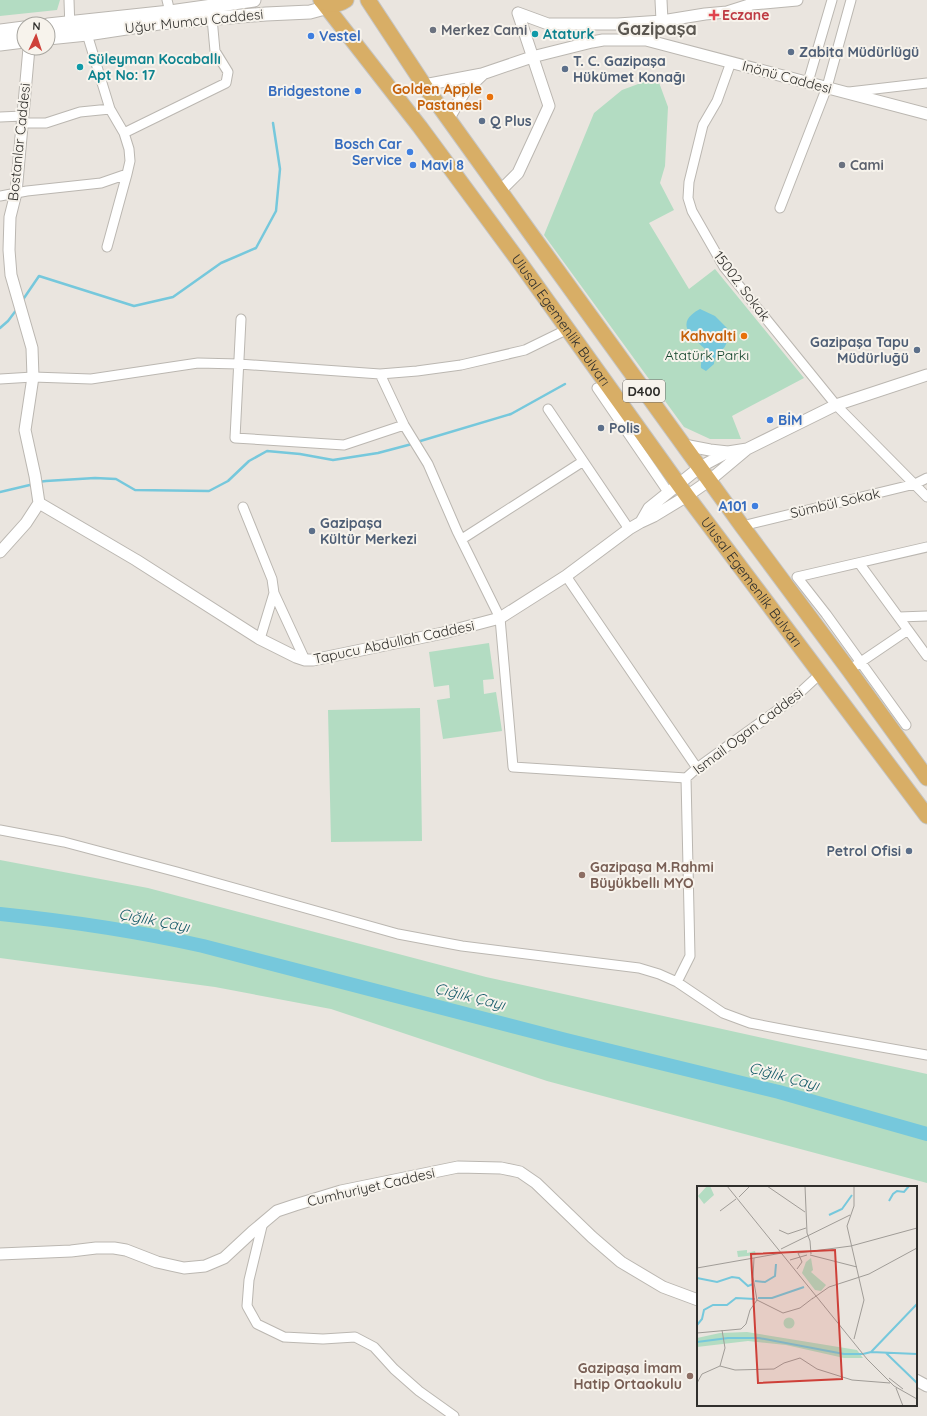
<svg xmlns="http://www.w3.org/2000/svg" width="927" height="1416" viewBox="0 0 927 1416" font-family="Quicksand,sans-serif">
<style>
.green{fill:#b3dcc2}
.water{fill:#76c8dc}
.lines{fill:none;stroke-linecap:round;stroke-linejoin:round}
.stream{stroke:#76c8dc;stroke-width:2.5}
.river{stroke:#76c8dc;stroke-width:14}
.minor-casing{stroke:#bbb7b1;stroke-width:11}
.tertiary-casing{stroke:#bbb7b1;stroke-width:13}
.secondary-casing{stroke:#bbb7b1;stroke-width:15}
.trunk-casing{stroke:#c5c5c4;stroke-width:17}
.minor{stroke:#fff;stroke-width:9}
.tertiary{stroke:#fff;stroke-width:11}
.secondary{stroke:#fff;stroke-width:13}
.trunk{stroke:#d8ae66;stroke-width:15}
.health-dot{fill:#e0444e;stroke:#f7f3ec;stroke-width:1.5}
.worship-dot{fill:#6b7280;stroke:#f7f3ec;stroke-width:1.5}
.culture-dot{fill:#0f9aa8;stroke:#f7f3ec;stroke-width:1.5}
.shop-dot{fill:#3f7fe0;stroke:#f7f3ec;stroke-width:1.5}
.service-dot{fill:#5c6f8a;stroke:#f7f3ec;stroke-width:1.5}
.food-dot{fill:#e8710a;stroke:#f7f3ec;stroke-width:1.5}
.education-dot{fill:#8d6e63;stroke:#f7f3ec;stroke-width:1.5}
.labels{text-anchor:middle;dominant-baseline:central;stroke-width:4;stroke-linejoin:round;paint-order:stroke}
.shield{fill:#f7f3ec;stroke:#6c6a66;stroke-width:1}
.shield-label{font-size:13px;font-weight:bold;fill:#302f2c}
.health-label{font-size:14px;font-weight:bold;fill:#be3a42;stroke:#f7f3ec;text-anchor:start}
.street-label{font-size:14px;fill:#302f2c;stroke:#f7f3ec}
.worship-label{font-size:14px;font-weight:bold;fill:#5b616d;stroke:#f7f3ec;text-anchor:start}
.culture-label{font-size:14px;font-weight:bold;fill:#0d838f;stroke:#f7f3ec;text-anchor:start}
.shop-label{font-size:14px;font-weight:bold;fill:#366cbe;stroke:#f7f3ec;text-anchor:start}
.service-label{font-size:14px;font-weight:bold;fill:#4e5e75;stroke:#f7f3ec;text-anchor:start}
.food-label{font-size:14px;font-weight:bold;fill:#c56008;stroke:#f7f3ec;text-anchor:end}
.park-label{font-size:14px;fill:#13452c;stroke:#f7f3ec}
.education-label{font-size:14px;font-weight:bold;fill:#785e54;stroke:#f7f3ec;text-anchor:start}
.water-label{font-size:15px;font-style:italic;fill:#145a68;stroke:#f7f3ec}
.district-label{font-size:18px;font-weight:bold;fill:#5b5751;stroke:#f7f3ec}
.inset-river{fill:none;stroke:#76c8dc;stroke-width:2}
.inset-road{fill:none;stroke:#a09c97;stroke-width:1}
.view{fill:#ce4039;fill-opacity:0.15;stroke:#ce4039;stroke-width:2}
.inset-edge{fill:none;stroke:#302f2c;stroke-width:2}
</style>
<rect width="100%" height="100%" fill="#eae5df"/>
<path class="green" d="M0,0H60L57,10L0,16Z
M657,77L668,107L665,166L660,183L674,210L649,223L689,289L715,269L804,378L732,416L741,439H710L684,427L544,235L594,113L622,90Z
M489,643L494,679L483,680L484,694L496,692L502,731L443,739L437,700L450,698L449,685L434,687L429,652Z
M420,708L422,841L331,842L328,710Z
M0,860L148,888L486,977L927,1074V1183L547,1081L331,1009L215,987L0,958Z"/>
<path class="water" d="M700,309L715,316L727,328C728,332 728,337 727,341C725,352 715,351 714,364L706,371L701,368C700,361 704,356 705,349C691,336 674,323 700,309Z"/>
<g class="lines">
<path class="stream" d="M22,301L39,276L134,306L173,297L221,263L256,248L276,211L280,169L273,123
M0,328L8,321L17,309
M417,442L511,414L565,384
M38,482L46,481L95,478L116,479L135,490L209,491L228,481L249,461L267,451L300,454L333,460L378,453L412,444
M0,492L34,484"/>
<path class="river" d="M0,914C68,921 136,931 203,946L566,1040L779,1092L927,1134"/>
<defs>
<path id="minor" d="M69,0L70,29
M167,0L170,12
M731,62L717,101L703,125L689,182L688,198L692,211L724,267L836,405L927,497
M808,82L832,0
M849,92L927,83
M0,117L23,116
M22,123H46L80,112L110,109
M124,133L226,83L228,72L215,51L212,18
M0,196L27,191L101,183L127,174L130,161L129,149L124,133L110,109L87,34
M780,208L827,87L851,0
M107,247L127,174
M241,319L235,438L344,445L404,425
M380,374L404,425L428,464L457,531L500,618L513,767L686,778
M0,379L33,377L91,379L198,363L239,364L380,374L417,371L461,365L525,350L568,329
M597,388L668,492
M548,409L629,529
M243,507L272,579L274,593L305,660
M742,526L915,484L927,478
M462,539L582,462
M859,563L927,656
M566,576L697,768
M899,617L927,616
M260,639L274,593
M849,670L908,630
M906,725L826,614L797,577L927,547
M0,830L64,842L177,872L398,934L462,946L639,968L659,974L677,982L723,1013L750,1023L802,1033L927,1055
M677,982L690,956L686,778L697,768L793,699L820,674
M263,1222L249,1280L247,1306L257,1324L284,1337L323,1339L355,1337L374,1347L394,1369L419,1391L454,1416"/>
<path id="tertiary" d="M518,13L548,24H618L662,21L705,14L727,12L752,4L797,0
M646,40L927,114
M424,85L482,74L532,57L592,42L603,40H646L654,27L662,21L661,0
M449,118L465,91L482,75
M500,191L518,173L549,106L518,13
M684,445L710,450L728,452
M39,503L136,560L260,639L296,657L305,660H313L443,633L500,618L566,576L629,529L641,522L654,516L687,496L710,480L747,449L836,405L927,375
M641,522L649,508L700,467L728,452L747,449
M0,552L26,523L39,503L35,476L25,430L33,377L32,348L11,275L9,250L10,217L16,193L29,48
M0,1254L71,1251L96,1248H114L126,1250L157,1262L184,1268L205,1266L224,1258L252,1232L277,1211L295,1205L341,1191L458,1167L501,1168L520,1172L536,1183L592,1237L621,1262L663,1287L698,1300
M916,1380L927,1386"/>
<path id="secondary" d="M48,25L170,12L254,0
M0,31L24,28
M48,38L87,34L159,23L266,14L310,12L336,5
M0,44L24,41"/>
<g id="trunk">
<path id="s1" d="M321,0L420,127L518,260L687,496L927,816"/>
<path d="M321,0C330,6 337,6 346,0"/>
<path d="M368,0L424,85L531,234L742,526L849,670L927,778"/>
</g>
</defs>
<use href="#minor" class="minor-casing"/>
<use href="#tertiary" class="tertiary-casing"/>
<use href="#secondary" class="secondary-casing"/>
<use href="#trunk" class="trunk-casing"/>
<use href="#minor" class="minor"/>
<use href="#tertiary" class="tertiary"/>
<use href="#secondary" class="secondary"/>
<use href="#trunk" class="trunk"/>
</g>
<path class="health-dot" d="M712 9h4v4h4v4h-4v4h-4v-4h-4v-4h4z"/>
<g class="worship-dot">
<circle cx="433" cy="30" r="4"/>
<circle cx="842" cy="165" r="4"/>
</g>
<g class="culture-dot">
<circle cx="535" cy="34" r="4"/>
<circle cx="80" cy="67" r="4"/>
</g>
<g class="shop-dot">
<circle cx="311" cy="36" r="4"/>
<circle cx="358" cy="91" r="4"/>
<circle cx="410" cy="152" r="4"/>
<circle cx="413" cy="165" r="4"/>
<circle cx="770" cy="420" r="4"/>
<circle cx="755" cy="506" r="4"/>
</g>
<g class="service-dot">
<circle cx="791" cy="52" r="4"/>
<circle cx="565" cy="69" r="4"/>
<circle cx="482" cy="121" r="4"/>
<circle cx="917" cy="350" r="4"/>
<circle cx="601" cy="428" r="4"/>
<circle cx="312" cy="531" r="4"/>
<circle cx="909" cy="851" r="4"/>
</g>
<g class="food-dot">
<circle cx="490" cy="97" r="4"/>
<circle cx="744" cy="336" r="4"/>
</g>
<g class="education-dot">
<circle cx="582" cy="875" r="4"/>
<circle cx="690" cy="1376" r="4"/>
</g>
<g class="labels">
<rect class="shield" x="623" y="380" width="42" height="22" rx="3"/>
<g class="shield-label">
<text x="644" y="391">D400</text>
</g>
<g class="health-label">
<text x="722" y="15">Eczane</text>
</g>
<g class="street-label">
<text transform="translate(194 21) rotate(-6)">Uğur Mumcu Caddesi</text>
<text transform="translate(787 77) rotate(15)">Inönü Caddesi</text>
<text transform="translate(19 142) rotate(-84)">Bostanlar Caddesi</text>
<text transform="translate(742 286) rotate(53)">15002. Sokak</text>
<text stroke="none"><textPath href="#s1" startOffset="400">Ulusal Egemenlik Bulvarı</textPath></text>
<text transform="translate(835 503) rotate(-13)">Sümbül Sokak</text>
<text stroke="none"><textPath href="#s1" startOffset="724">Ulusal Egemenlik Bulvarı</textPath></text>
<text transform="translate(394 642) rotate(-12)">Tapucu Abdullah Caddesi</text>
<text transform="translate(748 731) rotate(-37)">Ismail Ogan Caddesi</text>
<text transform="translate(371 1187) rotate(-13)">Cumhuriyet Caddesi</text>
</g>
<g class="worship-label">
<text x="441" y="30">Merkez Cami</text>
<text x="850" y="165">Cami</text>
</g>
<g class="culture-label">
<text x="543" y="34">Ataturk</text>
<text x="88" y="59">Süleyman Kocaballı<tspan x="88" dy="16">Apt No: 17</tspan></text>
</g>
<g class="shop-label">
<text x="319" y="36">Vestel</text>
<text x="350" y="91" text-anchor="end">Bridgestone</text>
<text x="402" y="144" text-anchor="end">Bosch Car<tspan x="402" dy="16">Service</tspan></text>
<text x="421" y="165">Mavi 8</text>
<text x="778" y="420">BİM</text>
<text x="747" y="506" text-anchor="end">A101</text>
</g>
<g class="service-label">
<text x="799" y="52">Zabita Müdürlügü</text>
<text x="573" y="61">T. C. Gazipaşa<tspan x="573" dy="16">Hükümet Konağı</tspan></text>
<text x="490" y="121">Q Plus</text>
<text x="909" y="342" text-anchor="end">Gazipaşa Tapu<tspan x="909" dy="16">Müdürluğü</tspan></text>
<text x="609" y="428">Polis</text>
<text x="320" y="523">Gazipaşa<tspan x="320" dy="16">Kültür Merkezi</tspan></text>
<text x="901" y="851" text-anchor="end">Petrol Ofisi</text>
</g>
<g class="food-label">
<text x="482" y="89">Golden Apple<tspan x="482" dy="16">Pastanesi</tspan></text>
<text x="736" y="336">Kahvalti</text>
</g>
<g class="park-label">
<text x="707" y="355">Atatürk Parkı</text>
</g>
<g class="education-label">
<text x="590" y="867">Gazipaşa M.Rahmi<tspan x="590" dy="16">Büyükbellı MYO</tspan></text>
<text x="682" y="1368" text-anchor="end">Gazipaşa İmam<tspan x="682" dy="16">Hatip Ortaokulu</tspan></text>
</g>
<g class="water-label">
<text transform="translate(154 920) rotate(11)">Çığlık Çayı</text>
<text transform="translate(470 996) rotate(14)">Çığlık Çayı</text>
<text transform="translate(784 1076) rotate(15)">Çığlık Çayı</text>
</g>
<g class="district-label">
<text x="657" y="28">Gazipaşa</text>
</g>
</g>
<g transform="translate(697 1186)">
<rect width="220" height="220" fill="#eae5df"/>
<path d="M10,0H13L17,9L7,18L1,10ZM50,64V67L58,65L59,69L41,71L40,65ZM114,72L116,84L114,86L129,99L124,105L118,104L105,87L109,76ZM86.5 137a5.5 5.5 0 1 1 11 0a5.5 5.5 0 1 1-11 0ZM50,146L160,164L166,172H147L89,159L51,155L0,161V152L23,147Z" fill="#b3dcc2"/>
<path class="inset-river" d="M192,15L196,8L200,5L207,6L212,0M132,29L145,23L155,9M0,92L20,96L35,91L42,92L51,100L56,98M58,95L68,96L78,90L79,78M61,112H75L107,101M0,139L5,133L7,124L16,119H30L39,112L58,113M0,156L31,152H62L147,168H166L174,166L220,118M174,166L220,168M189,167L220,197"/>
<path class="inset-road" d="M30,0L170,173L197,200L220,213M70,0L108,26M108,0L110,47L113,55M42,11L53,0M23,25L39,13M82,44L91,48L109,42M113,55L114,68M84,63L153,29M113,69L160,81M93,74L110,69M0,82L85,67M100,83L105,76L101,67L154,60L220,42M115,113L132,101L172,88L220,62M60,114L86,127L103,122L116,112M0,147L44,143L49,138L53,124L60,114L56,91L57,72M157,153L167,114L150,40L157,20V0M23,180L28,162L25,144M192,192L206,203M0,197L5,188L23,180L38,184L77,183L87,177L103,172L120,183L155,194L193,197M199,202L206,220"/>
<path class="view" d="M138,64L145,193L61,197L54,68Z"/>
<rect width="220" height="220" class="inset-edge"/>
</g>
<g transform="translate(36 36) rotate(3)"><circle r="19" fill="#f7f3ec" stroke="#a7a59f"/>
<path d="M0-3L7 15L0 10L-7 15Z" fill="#ce4039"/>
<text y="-6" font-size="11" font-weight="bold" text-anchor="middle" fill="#302f2c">N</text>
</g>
</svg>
